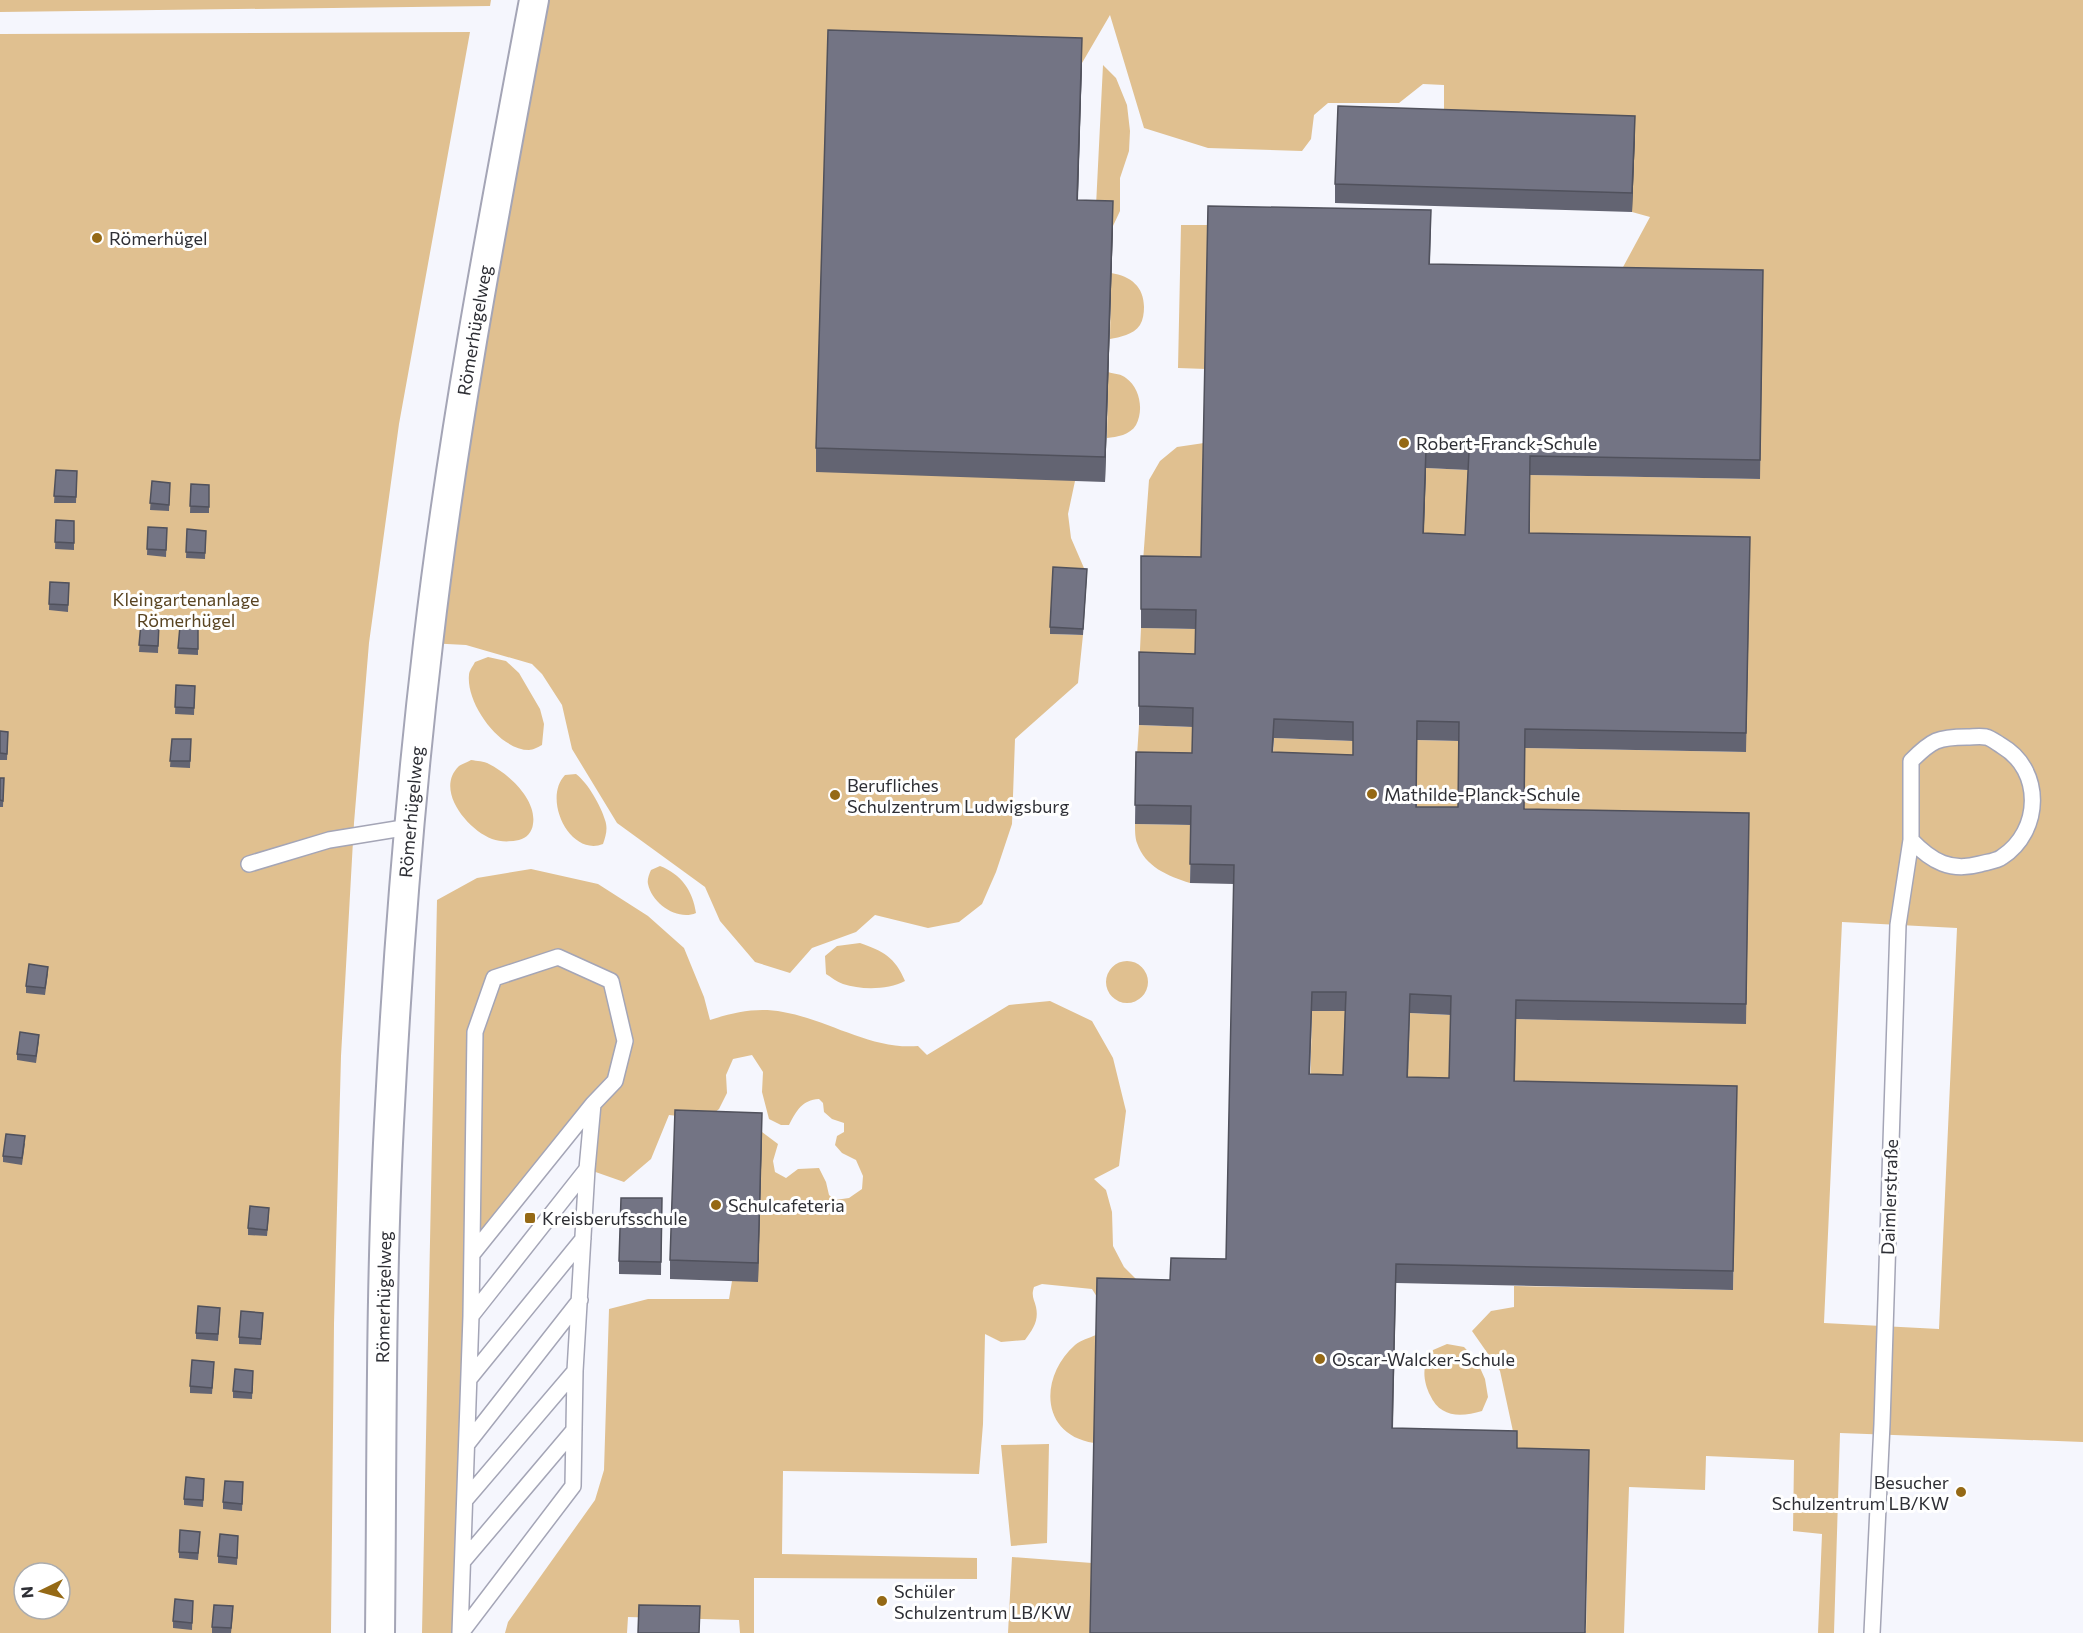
<svg xmlns="http://www.w3.org/2000/svg" width="2083" height="1633" viewBox="0 0 2083 1633" font-family="Commissioner,sans-serif">
<style>
.green{fill:#e0c090;fill-rule:evenodd}
.lines{fill:none;stroke-linecap:round;stroke-linejoin:round}
.lane-casing{stroke:#a4a5b6;stroke-width:18}
.street-casing{stroke:#a4a5b6;stroke-width:32}
.lane{stroke:#fff;stroke-width:15}
.street{stroke:#fff;stroke-width:28}
.wall{fill:#636472;fill-rule:evenodd}
.shaded-wall{fill:#50515c}
.building{fill:#737484;stroke:#50515c;stroke-width:1.5;fill-rule:evenodd}
.poi-dot{fill:#956915;stroke:#fff;stroke-width:2}
.labels{text-anchor:middle;dominant-baseline:central;stroke-width:6;stroke-linejoin:round;paint-order:stroke}
.poi-label{font-size:18px;fill:#2e2f35;stroke:#fff;text-anchor:start}
.street-label{font-size:18px;fill:#2e2f35;stroke:#fff}
.park-label{font-size:18px;fill:#594422;stroke:#fff}
</style>
<rect width="100%" height="100%" fill="#f5f6fd"/>
<path class="green" d="M0,0H491L490,6L0,12Z
M534,0H2083V1442L1840,1433L1834,1633H1818L1822,1534L1793,1531L1794,1460L1706,1456L1705,1490L1629,1487L1624,1633H1586L1589,1469L1517,1450L1500,1371L1472,1331L1491,1311L1514,1307V1286L1733,1290L1737,1105L1514,1100L1516,1019L1745,1023L1524,828L1525,748L1745,752L1529,552L1530,475L1760,479L1622,269L1650,217L1632,212L1444,129V85L1423,84L1399,103H1328L1314,115L1311,139L1302,151L1208,148L1144,128L1110,15L1082,63L828,55L1075,481L1068,514L1071,538L1087,575L1053,574L1050,634L1083,635L1078,683L1015,739L1012,824L996,872L982,904L959,922L928,928L875,915L856,932L812,948L790,973L755,962L720,921L705,887L617,823L572,749L562,705L542,674L532,664L466,645L428,643ZM1842,922L1957,928L1939,1329L1824,1323Z
M470,32L399,424L369,643L354,823L341,1056L334,1324L331,1633H0V34ZM24,1573H60V1609H24Z
M1103,65L1116,78L1127,105L1130,131L1129,151L1120,178V211L1113,226H1095Z
M1181,225H1208L1206,369L1178,368Z
M1111,273C1131,276 1144,287 1144,307C1144,313 1143,320 1140,325C1133,335 1120,337 1110,339Z
M1108,372C1114,374 1122,374 1126,378C1140,388 1144,410 1136,425C1130,435 1117,437 1107,438Z
M1204,443L1201,576L1142,575L1149,480L1160,461L1177,447Z
M1426,468L1469,470L1465,554L1423,552Z
M1141,628L1196,629L1195,673L1139,671Z
M488,657L506,661L519,673L540,709L544,724L542,745C538,747 533,750 529,750C499,750 466,703 469,675C469,671 473,666 475,662Z
M1139,725L1193,727L1192,772L1136,771Z
M1274,738L1353,741V774L1272,771Z
M1417,740L1459,741L1458,826H1416Z
M471,760C477,761 484,761 489,764C509,774 537,800 533,824C532,832 527,838 519,840C510,842 500,842 492,839C468,830 434,790 459,766C462,764 468,762 471,760Z
M576,774C588,783 601,806 605,820C608,828 606,836 603,844C570,857 542,799 565,775Z
M1135,824L1191,825L1190,883C1168,876 1145,867 1137,843C1135,838 1135,830 1135,824Z
M660,866C681,874 693,891 696,913C678,921 652,904 648,884C647,880 649,874 651,870Z
M531,869L598,884L648,916L684,948L704,997L710,1020C734,1012 758,1007 783,1012C829,1020 871,1050 918,1046L927,1055L1009,1005L1050,1001L1092,1021L1113,1058L1126,1111L1119,1166L1094,1179L1106,1190L1112,1212L1113,1246L1124,1267L1141,1284L1097,1297L1092,1289L1042,1284L1034,1287C1031,1296 1034,1299 1036,1307C1039,1321 1033,1329 1025,1340L1001,1342L985,1334L983,1424L979,1474L783,1471L782,1554L977,1558V1579L754,1578V1633H740L739,1620L628,1617L627,1633H505L508,1622L595,1500L604,1470L609,1309L648,1299H729L732,1281H757L762,1132L778,1144L773,1161L775,1172L786,1178L798,1169L819,1168L826,1182L829,1195L835,1200L849,1198L862,1189L863,1176L856,1160L842,1153L835,1145L837,1136L844,1132V1123L832,1119L824,1112L823,1103L819,1099C802,1100 797,1110 789,1125H781L769,1119L762,1092L763,1072L752,1055L733,1059L726,1075L727,1093L719,1109L707,1119L669,1115L651,1159L624,1182L587,1169L593,1106L473,1253L460,1633H422L437,900L477,878Z
M860,943C883,951 895,957 905,981C888,990 861,990 843,984C837,982 831,977 826,974L825,956L837,946Z
M1106 982a21 21 0 1 1 42 0a21 21 0 1 1-42 0Z
M1312,1011H1346L1343,1094L1310,1093Z
M1410,1013L1451,1015L1449,1097L1407,1096Z
M1096,1335L1094,1443C1040,1435 1039,1377 1075,1345C1081,1340 1089,1338 1096,1335Z
M1447,1344L1464,1347L1477,1361L1485,1379L1488,1397L1482,1411C1461,1417 1440,1418 1430,1395C1426,1387 1423,1376 1425,1367C1426,1362 1430,1355 1433,1350Z
M1049,1444L1047,1543L1011,1546L1001,1445Z
M1012,1557L1092,1563L1090,1633H1008Z"/>
<g class="lines">
<defs>
<path id="lane" d="M249,864L329,840L409,827
M471,1316L587,1169
M469,1379L583,1239
M468,1443L580,1300
M466,1499L575,1371
M464,1560L574,1430
M460,1633L471,1316L475,1032L494,978L558,957L611,981L625,1041L615,1081L593,1104L473,1253
M461,1633L573,1486L575,1371L587,1169L593,1104
M1872,1633L1882,1424L1898,925L1911,840V761C1932,740 1938,737 1967,737C1973,737 1980,736 1986,737C1991,738 1997,743 2002,746C2043,770 2042,831 2002,857C1997,861 1987,862 1980,864C1951,872 1932,862 1911,840"/>
<g id="street">
<path id="s1" d="M380,1633C382,1457 380,1280 390,1105C398,951 410,797 428,644C453,428 494,214 534,0"/>
</g>
</defs>
<use href="#lane" class="lane-casing"/>
<use href="#street" class="street-casing"/>
<use href="#lane" class="lane"/>
<use href="#street" class="street"/>
</g>
<path class="wall" d="M1082,63L1078,200L1113,226L1105,482L816,472V448Z
M1635,135L1632,212L1335,203V184Z
M1431,229L1430,264L1763,290L1760,479L1530,475V533L1750,556L1746,752L1525,748L1524,809L1749,832L1746,1024L1516,1019L1515,1081L1737,1105L1733,1290L1396,1283L1393,1428L1517,1448L1586,1633L1170,1280L1226,1259L1234,884L1190,883L1191,825L1135,824L1136,752L1192,753L1193,727L1139,725V652L1195,654L1196,629L1141,628V556L1201,557ZM1426,468L1468,470L1465,535L1424,533ZM1274,738L1353,741V755L1273,752ZM1417,740L1459,741L1458,807H1417ZM1312,1011H1345L1343,1075L1310,1074ZM1410,1013L1451,1015L1449,1078L1408,1077Z
M56,470L77,471L76,503H54Z
M152,481L170,483L169,511L150,510Z
M191,484L209,485V513H190Z
M56,520L74,521V550L55,549Z
M148,527L167,528L166,557L147,555Z
M187,529L206,531L205,559L186,558Z
M1087,575L1083,635L1050,634V627Z
M50,582L69,583L68,612L49,610Z
M141,623L159,624L158,653L139,652Z
M180,626L198,627V655L178,654Z
M176,685L195,686L194,715L175,714Z
M0,731L8,732L7,760H0Z
M172,739H191L190,768L170,767Z
M0,778H4L3,807H0Z
M48,973L45,995L26,993V986Z
M39,1041L36,1063L17,1060V1054Z
M762,1132L758,1282L670,1279V1260Z
M25,1143L22,1165L3,1162V1156Z
M662,1198L661,1275L619,1274V1261Z
M269,1214L267,1236L248,1235V1228Z
M220,1315L218,1341L196,1339V1333Z
M263,1319L261,1345L239,1344V1337Z
M214,1368L212,1394L190,1393V1386Z
M253,1377L252,1399L233,1398V1391Z
M204,1485L203,1507L184,1505V1499Z
M243,1489L242,1511L223,1509V1502Z
M200,1538L198,1560L179,1558V1552Z
M238,1543L237,1565L218,1563V1556Z
M193,1601L192,1630L173,1628V1621Z
M233,1613L231,1633H212V1627Z"/>
<path class="shaded-wall" d="M1082,38V63L1077,225V200Z
M1635,116V135L1632,212V193Z
M1113,201V226L1105,482V457Z
M1426,449V468L1423,552V533Z
M762,1113V1132L758,1282V1263Z"/>
<path class="building" d="M828,30L1082,38L1077,200L1113,201L1105,457L816,448Z
M1338,106L1635,116L1632,193L1335,184Z
M1208,206L1431,210L1429,264L1763,270L1760,460L1530,456L1529,533L1750,537L1746,733L1525,729L1524,809L1749,813L1746,1004L1516,1000L1514,1081L1737,1086L1733,1271L1396,1264L1392,1428L1517,1431V1448L1589,1450L1585,1633H1090L1097,1278L1170,1280L1171,1258L1226,1259L1234,865L1190,864L1191,806L1135,805L1136,752L1192,753L1193,708L1139,706V652L1195,654L1196,610L1141,609V556L1201,557ZM1426,449L1469,451L1465,535L1423,533ZM1274,719L1353,722V755L1272,752ZM1417,721L1459,722L1458,807H1416ZM1312,992H1346L1343,1075L1309,1074ZM1410,994L1451,996L1449,1078L1407,1077Z
M56,470L77,471L76,497L54,496Z
M152,481L170,483L169,505L150,503Z
M191,484L209,485V507L190,506Z
M56,520L74,521V543L55,542Z
M148,527L167,528L166,550L147,549Z
M187,529L206,531L205,553L186,552Z
M1053,567L1087,569L1083,629L1050,627Z
M50,582L69,583L68,605L49,604Z
M141,623L159,624L158,646L139,645Z
M180,626L198,627V649L178,648Z
M176,685L195,686L194,708L175,707Z
M0,731L8,732L7,754L0,753Z
M172,739H191L190,761H170Z
M0,778H4L3,801L0,800Z
M29,964L48,967L45,988L26,986Z
M20,1032L39,1035L36,1056L17,1054Z
M675,1110L762,1113L758,1263L670,1260Z
M6,1134L25,1136L22,1158L3,1156Z
M621,1198H662L661,1262L619,1261Z
M250,1206L269,1208L267,1230L248,1228Z
M198,1306L220,1308L218,1334L196,1333Z
M241,1311L263,1313L261,1339L239,1337Z
M192,1360L214,1362L212,1388L190,1386Z
M235,1369L253,1371L252,1393L233,1391Z
M186,1477L204,1479L203,1500L184,1499Z
M225,1481L243,1482L242,1504L223,1502Z
M180,1530L200,1532L198,1553L179,1552Z
M220,1534L238,1536L237,1558L218,1556Z
M175,1599L193,1601L192,1623L173,1621Z
M214,1605L233,1606L231,1628L212,1627Z
M639,1605L700,1606L699,1633H638Z"/>
<g class="poi-dot">
<circle cx="97" cy="238" r="6"/>
<circle cx="1404" cy="443" r="6"/>
<circle cx="1372" cy="794" r="6"/>
<circle cx="835" cy="795" r="6"/>
<circle cx="716" cy="1205" r="6"/>
<rect x="524" y="1212" width="12" height="12" rx="3"/>
<circle cx="1320" cy="1359" r="6"/>
<circle cx="1961" cy="1492" r="6"/>
<circle cx="882" cy="1601" r="6"/>
</g>
<g class="labels">
<g class="poi-label">
<text x="109" y="238">Römerhügel</text>
<text x="1416" y="443">Robert-Franck-Schule</text>
<text x="847" y="785">Berufliches<tspan x="847" dy="21">Schulzentrum Ludwigsburg</tspan></text>
<text x="1384" y="794">Mathilde-Planck-Schule</text>
<text x="728" y="1205">Schulcafeteria</text>
<text x="542" y="1218">Kreisberufsschule</text>
<text x="1332" y="1359">Oscar-Walcker-Schule</text>
<text x="1949" y="1482" text-anchor="end">Besucher<tspan x="1949" dy="21">Schulzentrum LB/KW</tspan></text>
<text x="894" y="1591">Schüler<tspan x="894" dy="21">Schulzentrum LB/KW</tspan></text>
</g>
<g class="street-label">
<text stroke="none"><textPath href="#s1" startOffset="1308">Römerhügelweg</textPath></text>
<text stroke="none"><textPath href="#s1" startOffset="822">Römerhügelweg</textPath></text>
<text transform="translate(1889 1197) rotate(-88)">Daimlerstraße</text>
<text stroke="none"><textPath href="#s1" startOffset="336">Römerhügelweg</textPath></text>
</g>
<g class="park-label">
<text x="186" y="599">Kleingartenanlage<tspan x="186" dy="21">Römerhügel</tspan></text>
</g>
</g>
<g transform="translate(42 1591) rotate(265)"><circle r="28" fill="#ffffff" stroke="#abacae" stroke-width="1.5"/>
<path d="M0-4.5L10 22L0 15L-10 22Z" fill="#956915"/>
<text y="-9" font-size="16" font-weight="bold" text-anchor="middle" fill="#2e2f35">N</text>
</g>
</svg>
